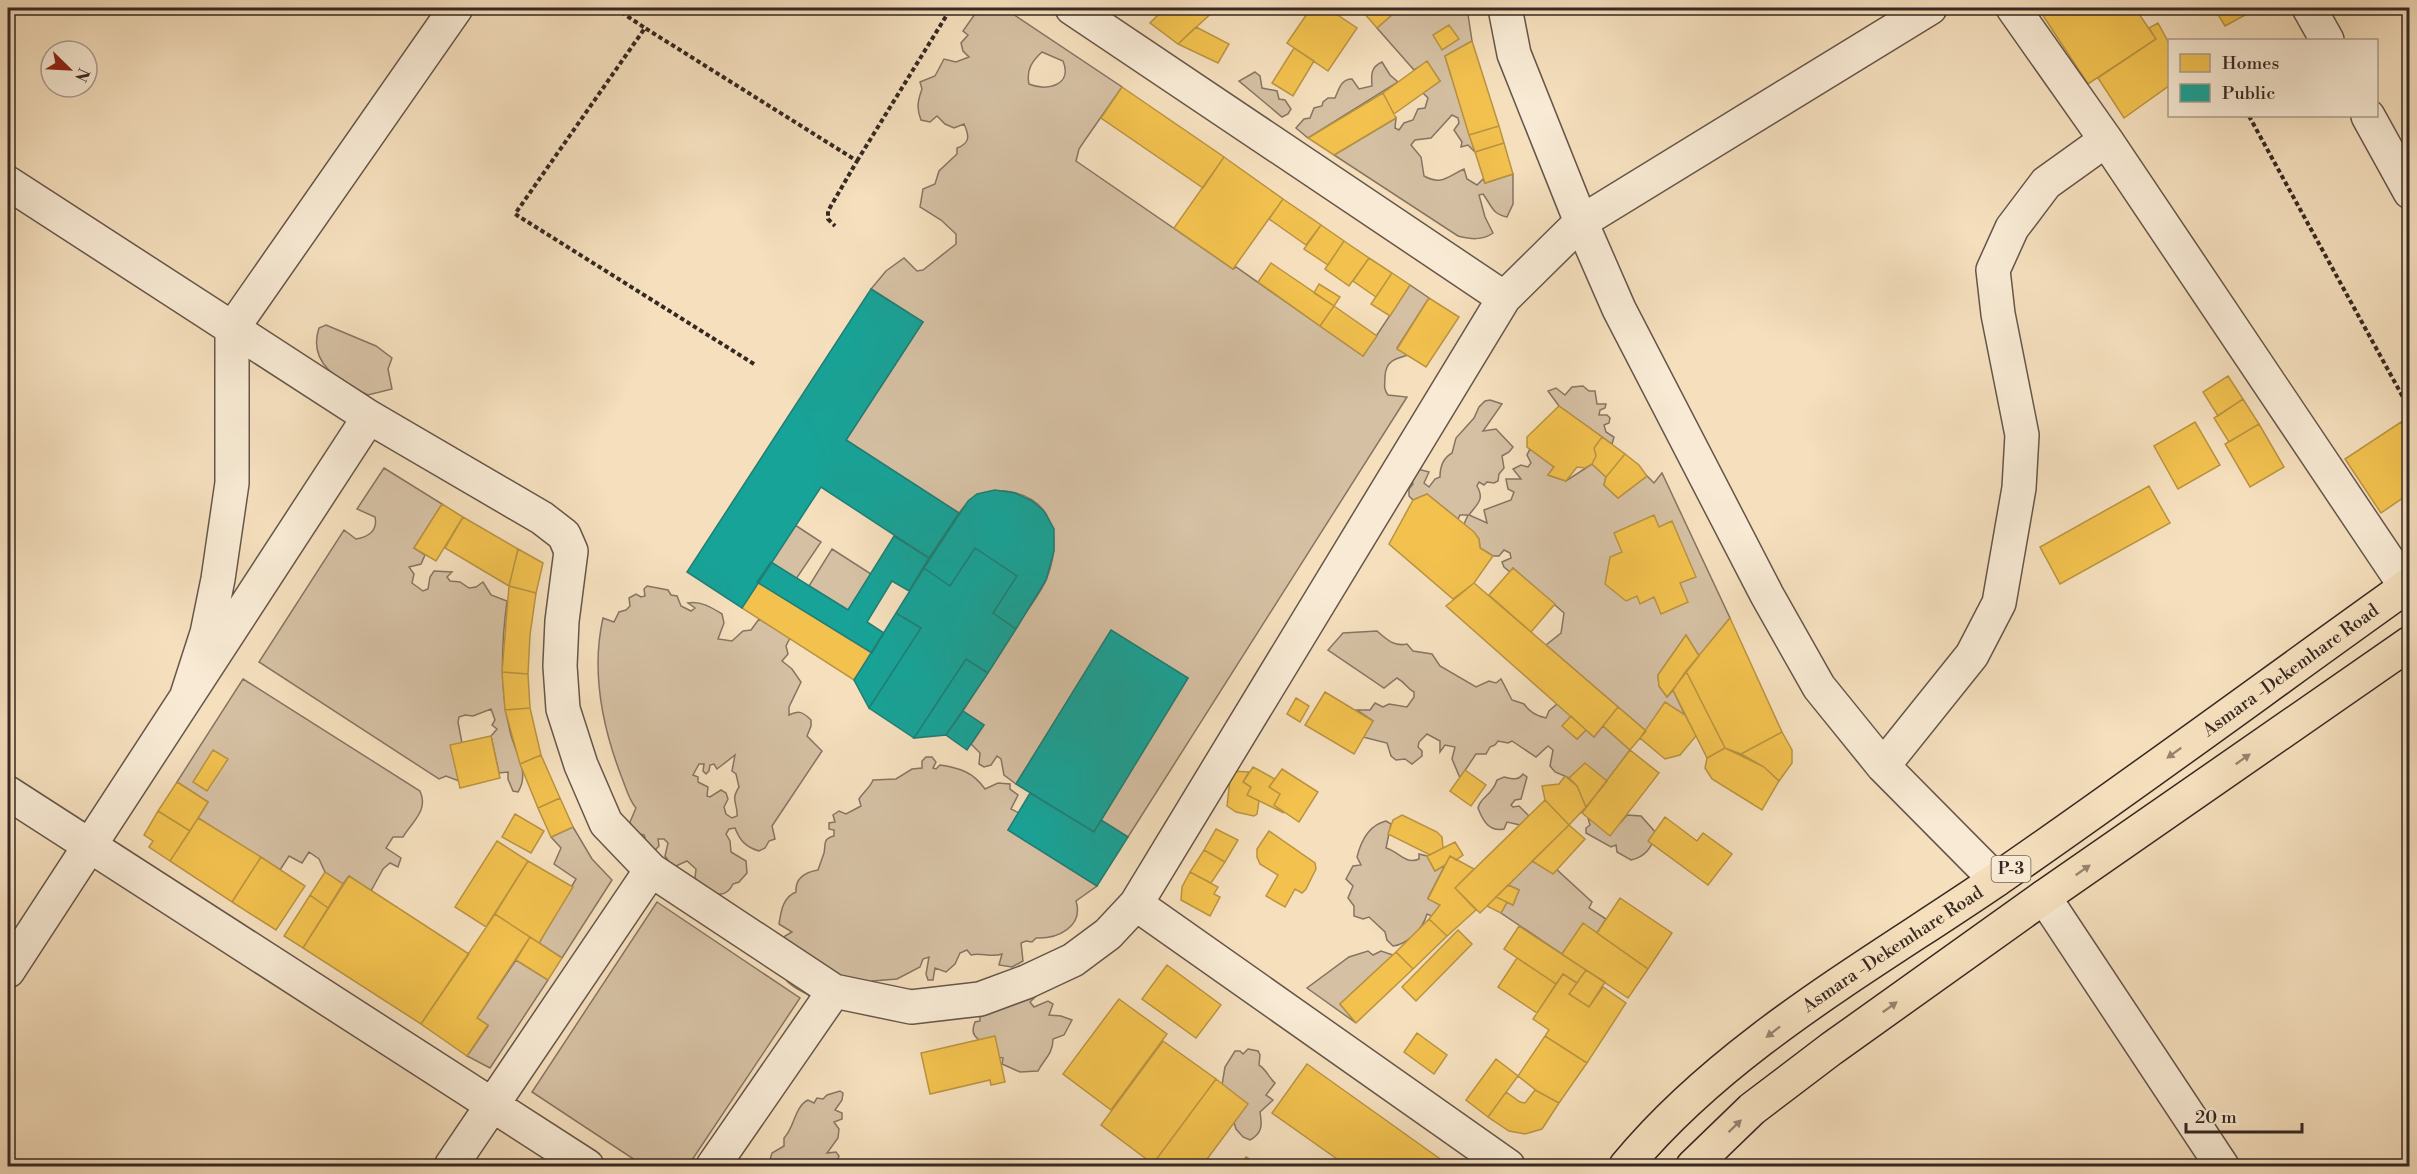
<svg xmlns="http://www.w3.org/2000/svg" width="2417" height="1174" viewBox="0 0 2417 1174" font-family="'Libre Bodoni',serif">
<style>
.green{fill:#d5c0a3;stroke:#867463;stroke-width:1.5;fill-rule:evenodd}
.homes{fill:#f2c14e;stroke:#ba9341;stroke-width:1.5}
.public{fill:#17a398;stroke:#207e75;stroke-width:1.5}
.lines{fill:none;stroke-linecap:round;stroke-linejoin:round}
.minor-casing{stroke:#66564a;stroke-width:36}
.highway-casing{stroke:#362923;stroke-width:36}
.path{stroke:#362923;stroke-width:4;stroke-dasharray:4.5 3;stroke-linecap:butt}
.minor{stroke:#f8ead4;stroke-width:33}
.highway{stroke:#f5dfbd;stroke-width:33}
.oneway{fill:#968470}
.labels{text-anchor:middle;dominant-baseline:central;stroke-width:6;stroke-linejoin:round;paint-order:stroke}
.shield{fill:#f8ead4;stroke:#706358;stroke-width:1.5}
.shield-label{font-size:16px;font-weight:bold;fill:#362923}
.street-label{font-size:18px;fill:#362923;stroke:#f8ead4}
</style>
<rect width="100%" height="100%" fill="#f5dfbd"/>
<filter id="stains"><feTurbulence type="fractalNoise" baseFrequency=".00333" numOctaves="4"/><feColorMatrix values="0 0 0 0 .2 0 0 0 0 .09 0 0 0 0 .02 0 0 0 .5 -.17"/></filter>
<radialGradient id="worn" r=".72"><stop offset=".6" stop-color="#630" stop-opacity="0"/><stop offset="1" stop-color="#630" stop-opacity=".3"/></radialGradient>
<path class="green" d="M979,8H1004L1122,87L1085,140L1079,149L1076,161L1233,269L1236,267L1363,356L1410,285L1429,298L1397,348L1408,355C1394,359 1386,361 1385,376C1385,385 1383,388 1388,395L1407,397L1128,837L1101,820L1188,678L1111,631L1016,784L1004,775L1001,759L997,756L991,765L984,767L979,764L980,753L971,744L984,725L963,711C984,678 1005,647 1025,614C1032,603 1042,591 1047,578C1062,538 1054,498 1006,491C984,489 971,496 959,513L846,440L923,322L871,289L886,271L904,258L917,271L923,270L956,244V234L941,220L920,207L923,189L935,184L939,171L957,154V148C971,143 969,135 964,124L954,128L945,124L937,116L930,122L921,120C916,108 918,100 922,89L920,82L935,76L944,59L956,62L969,57L963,51L961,43L968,35L963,31ZM1042,52L1063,61C1073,85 1047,92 1029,84C1026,70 1032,61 1042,52Z
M1391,8H1467L1472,41L1445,56L1475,152L1468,145L1461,147L1462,142L1454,130L1459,123L1458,118L1452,115L1431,138L1415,140L1411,145L1421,157L1424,176C1442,186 1448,176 1464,169L1467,179L1477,185L1483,179L1485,183L1513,174V204L1507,217C1492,214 1492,206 1483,194L1479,195L1485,217L1493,233C1482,241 1470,239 1458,236L1334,155L1396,118L1395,128L1399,130L1404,123L1413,120L1418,109L1425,108L1428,98L1423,93L1440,81L1427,62L1414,70L1377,28L1395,12Z
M1382,62L1390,75L1398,82L1308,138L1296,128L1304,119L1310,118L1314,108L1322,106L1323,102L1328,98H1335C1339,89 1341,79 1352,79L1359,89L1372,86C1371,74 1371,67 1382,62Z
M1255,72L1260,76L1262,88L1277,91L1279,99L1285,100L1291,109L1288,114L1282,117L1239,81Z
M326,325L376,346L392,358L388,369L392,389L368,395C340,381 307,364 319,328Z
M1583,386L1589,391H1595L1597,404H1606L1605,408L1600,410L1599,415H1607L1610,418L1609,423L1604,425L1606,432L1614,437L1612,444L1559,406L1548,391L1556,388L1565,395L1572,387Z
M1490,400L1502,404L1483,431L1496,429L1513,447L1509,452L1502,456L1504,468L1499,474L1498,481L1494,483L1487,482L1484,485L1479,482L1477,486C1485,500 1477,504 1469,515L1487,523L1484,510L1511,500L1514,492L1508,489L1506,479H1521L1513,469L1521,465L1528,467L1531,463L1527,455L1530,449L1554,467L1548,475L1566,481L1592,464L1606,477L1604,485L1618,498L1647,476L1654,483L1662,473L1730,618L1699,656L1686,635L1658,675L1659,686L1667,697L1673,690L1685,715L1665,703L1646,731L1546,645L1561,633L1564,613L1513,568L1510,572L1504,567L1502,562L1511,558L1510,553L1504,550L1499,556H1493L1480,548L1479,539L1464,524L1468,515H1460L1458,519L1427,494L1413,500L1409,496V489L1413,484L1411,477L1418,469L1429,472L1424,483L1429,487L1435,479L1440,477C1440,467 1443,458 1452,453L1456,438L1474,418L1479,407L1485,401Z
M384,468L442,504L414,548L425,555L421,564L409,567L414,574L412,583L423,591L428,589L430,577L434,571L452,572L447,577L450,581L460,582L469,588L476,587L483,582L491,595L507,601C501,646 499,692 511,735C516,754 530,773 518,792L513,791L508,779V772L499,773L491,736L497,729L492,725L495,720L491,709L473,716L465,715L459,717L458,722L462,743L459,781L446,776L439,779L259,662L344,530L356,539C368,537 378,531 375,517L357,509Z
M795,525L821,542L796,579L771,562Z
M832,549L871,574L848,610L809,586Z
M647,586L668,590L671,595L677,596L681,606L691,611L695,608L688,603C701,601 711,607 722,614L724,623L718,639L732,641L743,631L751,630L759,619L790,638L786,646L788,654L782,661L792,669L801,682L789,707V715C799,710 803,712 811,720V726L807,736L822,751L772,826L775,839L769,841L765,848L759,851C746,847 740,841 735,828L729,829L726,834L730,841L731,852L746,861L747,873L739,882L733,884C724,903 704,892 695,878L696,869L687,861L676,866L670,864L665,856L668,843L664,839H658L659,846L655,850L648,847L644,835L634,833L630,822L636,808C629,800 626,788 622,778C603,729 591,671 603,618L614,622L619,612L626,610L630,606L629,598L636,594L641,597L645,596L644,589ZM735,755L732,771L736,774L739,787C730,801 738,803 737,816L732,818L726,814L724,807L728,799L726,793L721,790L710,797L707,796L708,787L698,782V777L693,775L699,764H704L703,771L706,774L709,771L710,765L714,764L717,769Z
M1377,631C1386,639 1394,647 1407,644L1413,651L1432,654L1440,666L1476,687L1489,681L1496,683L1501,679L1512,700L1524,704C1529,712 1536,716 1546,718L1549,711L1557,704L1571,716L1563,726L1577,739L1586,730L1594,737L1603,726L1630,750L1607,781L1578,772L1569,778L1555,772L1550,766L1553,750L1548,746L1536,757L1512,741L1508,743L1498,741L1495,745L1490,747L1486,754H1476L1460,778L1452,759L1455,747L1445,745L1440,752V741L1427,734L1419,742L1418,747L1422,751V756L1412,764L1405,759L1396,760L1391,756L1387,743L1363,737L1373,721L1357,710H1370L1375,703L1383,707L1389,704L1407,707L1414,697V692C1407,689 1406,683 1397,678L1384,688L1328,650L1343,633Z
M243,679L420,791C429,810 412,822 403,837H393L386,848L401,858L398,867L390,863L383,869L371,891L349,876L343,884L325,872L319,859L309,852L302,863L289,856L280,870L198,818L208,802L177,782Z
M926,757H932L936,762L933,768L936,769L940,765C960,768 973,772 985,789L998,783L1010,784V789L1018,795L1011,809L1019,813L1008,830L1097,886L1076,901C1084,927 1057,939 1036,938L1032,942L1026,941L1021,943L1023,961L1012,967L999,965L1002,954C991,958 981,952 971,955L967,950L960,953L955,964L946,972L935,968L933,980H928L926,974L929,957L923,959L920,967L897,979L872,981L865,986L815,999C792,985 786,987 776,960L785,936L792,932L779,924C781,911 783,897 796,892C795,878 806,872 818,870C820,864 822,859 824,853C826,844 822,839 834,836V830L829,829V823L835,822L833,815L839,811L846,814L861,806L859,799C864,791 870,788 873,780L896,779L912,769L922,768V761Z
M1523,774L1527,777L1521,799L1515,800L1511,805L1513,807L1519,806L1529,816L1520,825L1507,822L1504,829C1489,832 1483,821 1478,808C1481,796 1492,796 1497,780L1504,777C1512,779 1518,781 1523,774Z
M1627,815L1641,816L1657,834C1651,847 1646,857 1631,860L1617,852L1616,845L1611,847L1586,833V828L1590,825L1588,818H1612L1621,822Z
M1386,821L1391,824L1386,848C1398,851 1405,865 1419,859V854L1427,856L1435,871L1445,865L1428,898L1440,905L1436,918L1427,914C1423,929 1408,944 1393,946L1387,940L1385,932L1369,917L1363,919L1354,916V906L1348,898L1353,886L1346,879L1353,866L1361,865L1357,857C1361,841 1369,825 1386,821Z
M573,827L592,859L612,880L562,958L539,943L576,879L554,864L561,848L551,837Z
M1532,861L1556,869L1592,902L1589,908L1606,919L1597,933L1583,924L1562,954L1501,913L1507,902L1513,905L1519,890L1508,885Z
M657,902L800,998L688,1166H644L532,1092Z
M1368,951L1373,955L1381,951L1393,955L1340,1004L1356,1023L1307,988L1349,957Z
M516,960L548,980L490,1068L467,1056L488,1026L477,1018Z
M1039,989L1037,995L1030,1002L1034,1007L1048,1001L1053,1004L1049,1015L1061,1016L1072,1020L1064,1035L1053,1039C1053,1054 1044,1059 1038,1071L1020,1072L1002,1064L1003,1058L992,1056L978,1046V1039C972,1034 972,1030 975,1022L980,1021V1017L985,1015V1009Z
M1248,1049L1258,1051L1260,1055L1259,1065C1267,1070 1268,1077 1275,1083L1266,1095L1273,1100L1260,1112C1262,1124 1263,1133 1250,1140L1243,1137L1236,1129L1222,1085L1225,1067L1235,1051H1240L1243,1054Z
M840,1091L843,1093L842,1100L835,1110L842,1113V1119L834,1122L839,1129L838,1138L827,1153L836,1152L839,1156L836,1164L831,1166H768L772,1153L784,1146V1138C795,1127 794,1107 808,1100L814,1103L817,1098L823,1099L827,1095Z"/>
<path class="homes" d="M1165,8H1217L1178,44L1150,23Z
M1311,8H1327L1357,28L1328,71L1287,43Z
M1370,8H1391L1395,12L1377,28L1364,13Z
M2038,8H2135L2156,39L2088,84Z
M2214,8H2258L2225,26Z
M2158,23L2170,45V85L2124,118L2098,78L2156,39L2149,28Z
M1449,25L1459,39L1442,50L1433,35Z
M1196,27L1229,44L1218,63L1178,44Z
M1472,41L1499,126L1469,135L1445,56Z
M1294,48L1314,61L1293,96L1272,83Z
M1427,61L1440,81L1394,114L1383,93Z
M1122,87L1224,157L1203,188L1101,118Z
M1383,93L1396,118L1334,155L1308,138Z
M1499,126L1504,143L1475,152L1469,135Z
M1504,143L1513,174L1485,183L1475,152Z
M1224,157L1283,199L1233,269L1174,228Z
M1283,199L1321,225L1306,245L1269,219Z
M1321,225L1344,241L1328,265L1304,249Z
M1344,241L1369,258L1349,286L1325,269Z
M1369,258L1392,273L1376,297L1353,281Z
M1271,263L1334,306L1320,326L1258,282Z
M1392,273L1410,285L1390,316L1371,304Z
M1319,284L1340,297L1334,306L1314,293Z
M1429,298L1459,317L1426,367L1397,349Z
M1334,306L1377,336L1363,356L1320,326Z
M2228,376L2243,399L2218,416L2203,392Z
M2243,399L2259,424L2229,442L2214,418Z
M1559,406L1602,437L1594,448L1596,456L1592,464L1585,468L1577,467L1566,481L1548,475L1554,467L1527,447V437Z
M2195,422L2220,465L2178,489L2154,446Z
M2401,422L2410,435V493L2381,513L2345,459Z
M2259,424L2284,467L2250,487L2225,444Z
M1602,437L1625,454L1606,477L1592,464L1596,456L1594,448Z
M1625,454L1639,465L1647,476L1618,498L1604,485L1606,477Z
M2149,486L2170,523L2060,584L2040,547Z
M1427,494L1474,532L1479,539L1480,548L1493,556L1474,583L1453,599L1389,544L1413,500Z
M442,504L463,517L436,561L414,548Z
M1654,515L1659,527L1672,521L1696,577L1680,583L1688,602L1661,614L1654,597L1640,604L1637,596L1626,601L1605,584L1610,557L1622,552L1614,533Z
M463,517L518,549L509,586L445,548Z
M518,549L543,563L536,593L509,586Z
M1513,568L1555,604L1531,632L1489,595Z
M757,582L872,653L854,680L742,608Z
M1474,583L1618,707L1594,737L1446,606Z
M509,586L536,593L530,635L528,674L502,672Z
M1730,618L1782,732L1741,754L1725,748L1686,671Z
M1686,635L1699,656L1667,697L1659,686L1658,675Z
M1686,671L1725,748L1707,758L1673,690Z
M502,672L528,674L530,708L505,710Z
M1325,692L1373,721L1354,754L1305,725Z
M1296,698L1309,706L1300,722L1287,714Z
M1665,702L1685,715L1696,736L1680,755L1665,759L1640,738Z
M1618,707L1646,731L1630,750L1603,726Z
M530,708L541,755L520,764L505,710Z
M1571,716L1586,730L1577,739L1562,726Z
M1782,732L1792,750V763L1779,781L1764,767L1741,754Z
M491,736L500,778L460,788L450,745Z
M1725,748L1764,767L1779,781L1762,810L1712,779L1705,768L1707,758Z
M213,750L228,759L207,791L193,782Z
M1630,750L1659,773L1610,836L1582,813Z
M541,755L560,798L538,808L520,764Z
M1585,763L1607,781L1586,807L1577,786L1569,778Z
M1253,767L1275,779L1269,787L1280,794L1274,805L1284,813L1247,795L1251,787L1243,782Z
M1282,769L1318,792L1299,822L1274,805L1280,794L1269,787Z
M1465,770L1486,785L1471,806L1450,791Z
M1231,771L1249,772L1243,782L1251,787L1247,795L1259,801L1257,814L1254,816L1236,812L1227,806Z
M1565,776L1577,786L1586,807L1569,825L1545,800L1542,786L1559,784Z
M177,782L208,802L190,831L158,811Z
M560,798L573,827L551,837L538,808Z
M1545,800L1569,825L1480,913L1455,888Z
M158,811L190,831L170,861L149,847L153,841L144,835Z
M515,814L544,831L531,853L502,837Z
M1402,815L1437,832L1442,837L1443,848L1430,855L1388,834L1393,820Z
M1665,817L1697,841L1703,833L1732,854L1708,885L1648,841Z
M198,818L261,857L232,902L170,861Z
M1569,825L1585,839L1553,874L1532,861Z
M1216,829L1238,840L1225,862L1204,850Z
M1269,831L1315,863L1316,869L1306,889L1302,893L1295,889L1285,907L1266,896L1278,875L1260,864L1257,857V849Z
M497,841L528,861L486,927L455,907Z
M1455,842L1463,855L1456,860L1450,856L1445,865L1435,871L1427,856Z
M1204,850L1225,862L1211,883L1190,872Z
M1450,856L1474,869L1455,888L1476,910L1447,936L1429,919L1440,905L1428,899Z
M261,857L305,886L276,930L232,902Z
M528,861L573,887L539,943L495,914Z
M325,872L343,884L328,908L310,895Z
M1190,872L1218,887L1214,894L1220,897L1210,916L1181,900L1182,887Z
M349,876L469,954L421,1024L303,948Z
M1508,885L1519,890L1513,905L1496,897Z
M310,895L328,908L303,948L284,936Z
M1496,897L1507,902L1501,913L1487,906Z
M1620,898L1672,933L1648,969L1597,933Z
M495,914L530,937L477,1018L488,1025L467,1056L421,1024Z
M1429,919L1447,936L1413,969L1396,952Z
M1583,923L1648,969L1628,998L1562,954Z
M1519,926L1586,970L1577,983L1563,974L1556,984L1504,949Z
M1458,930L1472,944L1416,1001L1402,987Z
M530,937L562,958L548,980L516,960Z
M1396,952L1413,969L1356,1023L1340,1004Z
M1517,958L1556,984L1537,1013L1498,987Z
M1167,965L1221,1005L1196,1038L1142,999Z
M1586,970L1605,982L1589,1007L1569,994Z
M1563,974L1577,983L1569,994L1589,1007L1603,987L1626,1003L1587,1063L1545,1036L1549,1030L1533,1019Z
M1119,999L1167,1034L1111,1110L1063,1074Z
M1417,1033L1447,1055L1434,1074L1404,1052Z
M995,1036L1005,1082L991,1085L990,1080L930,1094L921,1053Z
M1545,1036L1587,1063L1559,1103L1537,1091L1518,1076Z
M1163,1041L1216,1079L1153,1164L1101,1125Z
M1496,1059L1518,1076L1488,1117L1466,1100Z
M1307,1064L1450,1166H1347L1272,1113Z
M1216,1079L1248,1104L1202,1166H1162L1155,1161Z
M1535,1090L1559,1103L1542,1129L1525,1134L1509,1131L1488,1117L1506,1092L1520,1102L1525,1103Z
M1246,1157L1261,1166H1240Z"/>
<path class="public" d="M871,289L923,322L846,440L959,513L929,558L821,487L742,608L687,572Z
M995,490L1015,493L1032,501L1044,511L1054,529V551L1046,580L1016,629L993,613L1017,576L975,548L950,586L924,568L968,501L977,494Z
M894,536L929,558L909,591L892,581L867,622L884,633L872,653L757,582L771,562L848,610Z
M975,548L1017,576L993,613L1016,629L988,673L966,659L914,738L869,708L921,628L896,613L924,568L950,586Z
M896,613L921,628L869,708L854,680Z
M1111,630L1188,678L1094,832L1016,784Z
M966,659L988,673L946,735L914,738Z
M963,711L984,725L967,750L946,735Z
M1030,793L1094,832L1101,820L1128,837L1097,886L1008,830Z"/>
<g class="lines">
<defs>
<path id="minor" d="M1072,8L1504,298L1581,222L1930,8
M1505,8L1514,54L1581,222L1619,309L1767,595L1819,687L1883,766L1996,880
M2013,8L2106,140L2406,587
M2309,8L2327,40
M2368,116L2410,192
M8,183L369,417L542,518L564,535L571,551L562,621L560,666L563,709L581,765L606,823L651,870L834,991L911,1007L980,999L1026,982L1073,960L1108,934L1136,904L1504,298
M187,695L207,633L218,579L232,483V329L456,8
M1883,766L1972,655L1999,603L2019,488L2022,435L1998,314L1993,270L2012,228L2046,183L2106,140
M8,793L587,1166
M2044,897L2222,1166
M1136,904L1508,1166
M8,971L369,417
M451,1166L651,870
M713,1166L834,991"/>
<g id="highway">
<path id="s1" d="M1626,1166C1723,1048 1868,967 1993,882C2134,785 2271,683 2410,584"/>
<path d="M1693,1166L1752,1109L1831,1049L2044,897L2410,643"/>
</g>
</defs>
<use href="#minor" class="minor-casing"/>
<use href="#highway" class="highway-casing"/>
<path class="path" d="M615,8L645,28
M2249,116L2410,410
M857,161L948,13
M754,364L515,214L645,28L857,161L828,211V219L835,226"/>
<use href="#minor" class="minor"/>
<use href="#highway" class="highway"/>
</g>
<defs><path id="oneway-solid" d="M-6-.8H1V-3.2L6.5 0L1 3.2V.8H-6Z" transform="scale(1.5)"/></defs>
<g class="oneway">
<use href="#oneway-solid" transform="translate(2174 753) rotate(144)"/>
<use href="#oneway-solid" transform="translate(2243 759) rotate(-35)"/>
<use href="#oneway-solid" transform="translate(2083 870) rotate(-35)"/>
<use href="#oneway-solid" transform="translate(1890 1007) rotate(-36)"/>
<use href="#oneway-solid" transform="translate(1773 1032) rotate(142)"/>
<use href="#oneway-solid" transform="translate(1735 1126) rotate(-44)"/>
</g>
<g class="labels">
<rect class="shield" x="1991.5" y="856" width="39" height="26" rx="4.5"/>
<g class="shield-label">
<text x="2011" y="869">P-3</text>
</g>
<g class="street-label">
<text stroke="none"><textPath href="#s1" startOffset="831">Asmara -Dekemhare Road</textPath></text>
<text stroke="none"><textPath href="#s1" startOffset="345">Asmara -Dekemhare Road</textPath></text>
</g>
</g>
<rect width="2417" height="1174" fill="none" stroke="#f5dfbd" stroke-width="30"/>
<rect x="9" y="9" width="2399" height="1156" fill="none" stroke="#362923" stroke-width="3"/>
<rect x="15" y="15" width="2387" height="1144" fill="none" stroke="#362923" stroke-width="1.5"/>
<rect x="2168" y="39" width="210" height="78" fill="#f8ead4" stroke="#aa9d8d" stroke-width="1.5"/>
<rect x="2180" y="54" width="30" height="18" fill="#f2c14e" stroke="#aa9d8d" stroke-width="1.5"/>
<text x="2222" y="69" font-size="18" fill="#362923">Homes</text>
<rect x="2180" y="84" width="30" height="18" fill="#17a398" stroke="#aa9d8d" stroke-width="1.5"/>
<text x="2222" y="99" font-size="18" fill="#362923">Public</text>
<g transform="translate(69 69) rotate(114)"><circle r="28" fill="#f8ead4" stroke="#aa9d8d" stroke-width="1.5"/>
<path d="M0-4.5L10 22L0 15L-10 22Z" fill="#8f2418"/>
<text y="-9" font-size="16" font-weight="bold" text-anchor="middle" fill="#362923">N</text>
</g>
<path d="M2186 1123v9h116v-9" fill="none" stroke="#362923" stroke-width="3"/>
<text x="2195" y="1123" font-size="18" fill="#362923" stroke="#f8ead4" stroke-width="4.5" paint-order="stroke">20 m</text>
<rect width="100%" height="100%" filter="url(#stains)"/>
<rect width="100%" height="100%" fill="url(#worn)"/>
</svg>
